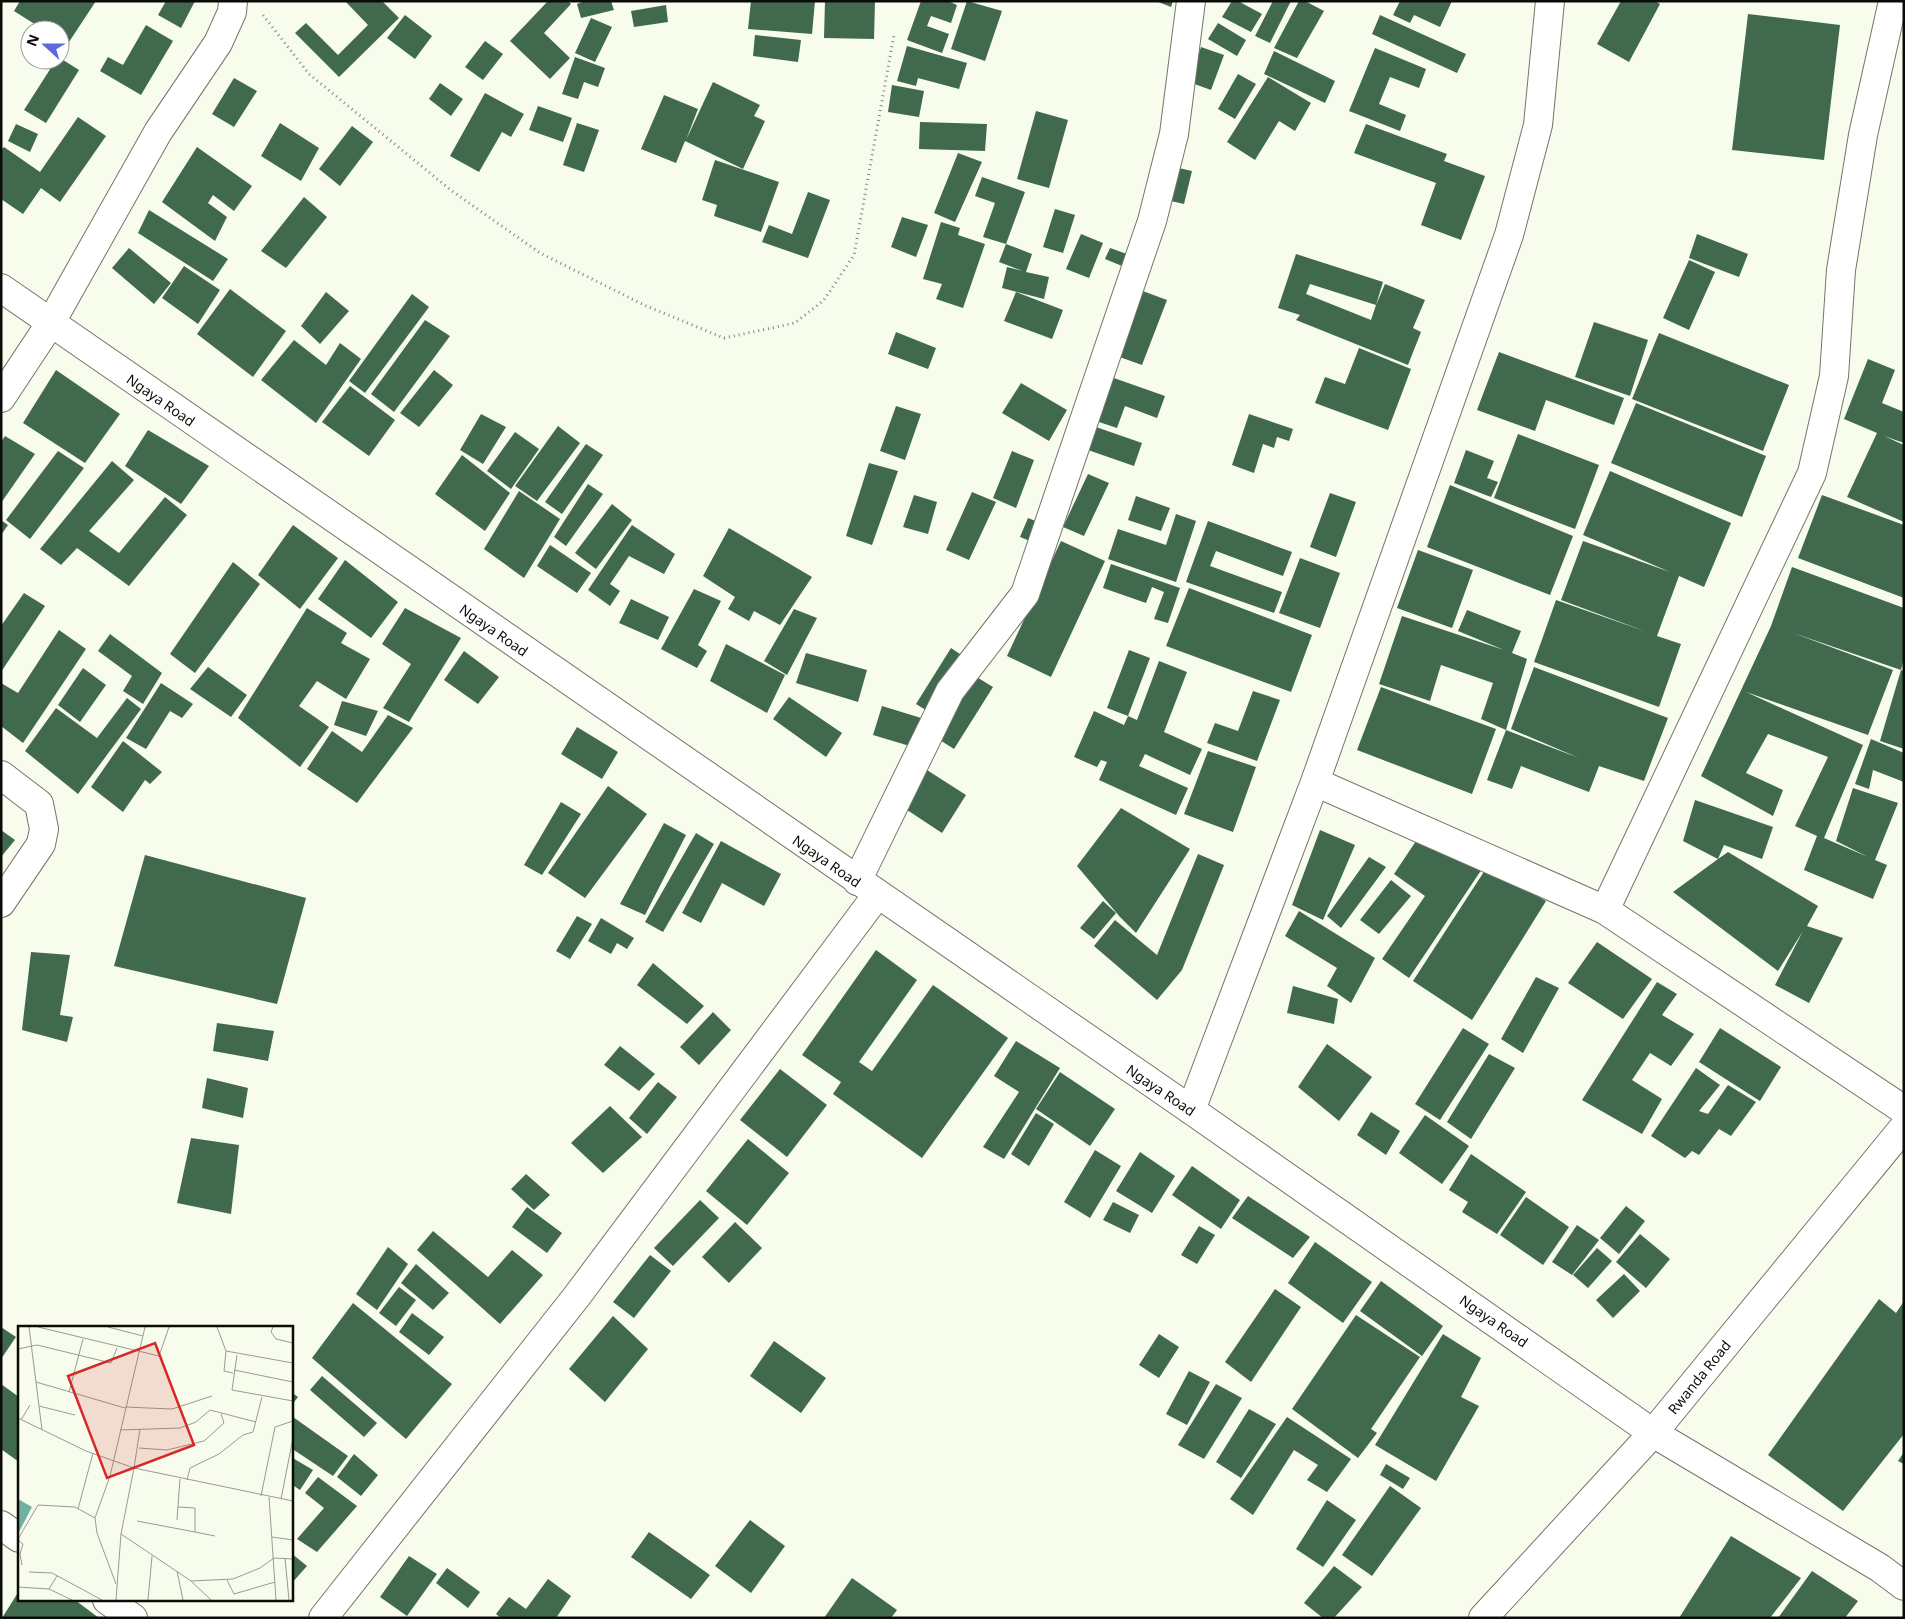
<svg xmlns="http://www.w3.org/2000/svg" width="1905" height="1619" viewBox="0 0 1905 1619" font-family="'Noto Sans',sans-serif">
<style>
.building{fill:#41694d;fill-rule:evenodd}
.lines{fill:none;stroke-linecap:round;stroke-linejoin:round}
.street-casing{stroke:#727769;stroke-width:30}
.secondary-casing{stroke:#727769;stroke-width:30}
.highway-casing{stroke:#727769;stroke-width:30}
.path{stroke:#83877c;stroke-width:3;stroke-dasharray:1 4;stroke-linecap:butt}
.street{stroke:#fff;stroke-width:28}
.secondary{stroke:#fff;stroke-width:28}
.highway{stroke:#fff;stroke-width:28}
.labels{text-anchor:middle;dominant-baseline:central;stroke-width:4;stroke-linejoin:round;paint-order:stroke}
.street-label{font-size:14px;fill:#0b0c07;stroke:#fff}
.inset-road{fill:none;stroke:#999c91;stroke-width:1}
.view{fill:#d62828;fill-opacity:0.15;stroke:#d62828;stroke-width:2.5}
.inset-edge{fill:none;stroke:#0b0c07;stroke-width:2.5}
</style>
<rect width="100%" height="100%" fill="#f7fced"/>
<path class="building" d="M20,1H96L67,45L60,41V30H44L14,11Z
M166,1H195L181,28L158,15Z
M345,1H382L399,18L339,77L295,33L306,23L338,55L368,25Z
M548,1H568L571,4L544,33L570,58L550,79L510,41Z
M585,1H611L614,10L581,18L577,4Z
M751,1H815L812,34L748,29Z
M825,1H875L874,39L824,38Z
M921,1H948L957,5L951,23L931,16L927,26L949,34L942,53L907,40Z
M967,1L1002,11L985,61L951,49Z
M1156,1H1173L1171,7Z
M1232,1H1238L1262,14L1251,32L1222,17Z
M1273,1H1291L1270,43L1255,36Z
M1299,1H1305L1324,11L1297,58L1274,48Z
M1400,1H1452L1440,27L1414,15L1410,23L1393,15Z
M1621,1H1655L1660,4L1629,62L1597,44Z
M666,5L668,22L634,27L631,11Z
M1748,14L1840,25L1824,160L1732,150Z
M405,15L432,36L415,59L387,38Z
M1380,15L1466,54L1457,73L1372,34Z
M591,18L612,27L595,62L575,53Z
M1218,23L1246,40L1237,56L1208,39Z
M146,25L173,41L141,95L100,71L108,57L123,65Z
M755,35L801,40L798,62L753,56Z
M485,41L503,54L483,80L465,67Z
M907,46L967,63L959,89L918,78L916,86L897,81Z
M1201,47L1224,55L1211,90L1189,82Z
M1375,48L1426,69L1419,88L1390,77L1379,104L1406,115L1400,131L1349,111Z
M1274,51L1335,81L1325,103L1264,74Z
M575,57L605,68L598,87L584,82L578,99L562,94Z
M60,58L79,70L46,123L24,110L56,60Z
M1238,74L1256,84L1235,119L1218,109Z
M1268,77L1311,103L1295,131L1279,121L1255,160L1227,142Z
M234,78L257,91L234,127L212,114Z
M713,82L760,105L754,116L765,121L743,169L685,141L676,163L641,149L664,95L698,109L686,140Z
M440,83L463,99L451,116L429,99Z
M892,85L924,91L919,117L888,112Z
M485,93L524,114L511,137L502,132L479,172L450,156Z
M538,106L572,118L563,142L529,130Z
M1036,111L1068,120L1049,188L1017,179Z
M78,117L106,136L60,202L41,188L23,214L1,199V150L4,147L40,172Z
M920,122L987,124L985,151L919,149Z
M280,123L319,148L301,181L261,156Z
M577,123L599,130L584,172L563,165Z
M16,124L38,134L30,152L8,141Z
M1366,124L1447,154L1444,161L1485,176L1461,240L1421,225L1436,183L1354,153Z
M352,126L373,142L340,186L319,169Z
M197,147L252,186L234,211L213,195L208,203L227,217L215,241L162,202Z
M958,153L982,162L955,222L934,213Z
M715,160L779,182L761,232L714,216L717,205L702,200Z
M1170,166L1192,171L1184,204L1162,199Z
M982,177L1025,192L1006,244L983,237L995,203L975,196Z
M808,192L830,200L808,258L762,242L769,225L792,234Z
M304,197L327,217L286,268L261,251Z
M1055,209L1075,215L1063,253L1043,247Z
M149,210L228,259L213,281L138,233Z
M902,217L928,225L916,257L891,247Z
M941,222L960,228L958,235L985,244L963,308L936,299L942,284L923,279Z
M1081,234L1103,243L1089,278L1066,269Z
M1697,234L1748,254L1739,277L1689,258Z
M1006,244L1032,254L1026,272L1049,277L1044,299L1002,288L1007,267L1023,271L999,262Z
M129,248L171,283L154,304L112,268Z
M1110,248L1127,254L1122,266L1105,259Z
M1296,254L1383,282L1376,305L1385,284L1425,300L1413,328L1421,332L1408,365L1296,320L1300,315L1278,308ZM1310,284L1376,305L1371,320L1306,294Z
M1689,260L1715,272L1689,330L1663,318Z
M184,266L220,290L198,324L162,298Z
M230,289L286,331L253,377L197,334Z
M1140,290L1167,300L1142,365L1114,355Z
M326,292L349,311L320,344L301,326Z
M1016,292L1063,310L1052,339L1004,321Z
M412,294L429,307L365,393L349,381Z
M425,320L450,336L394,412L371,394Z
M1594,322L1648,340L1630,396L1575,377Z
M896,332L936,348L928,369L888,354Z
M1659,333L1789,385L1763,451L1632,399Z
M294,340L326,365L340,343L361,359L316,423L261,380Z
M1359,348L1411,369L1388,430L1315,403L1325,377L1345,384Z
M1499,352L1624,398L1614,425L1546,400L1535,431L1477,410Z
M1868,359L1895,370L1882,403L1904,412V443L1884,436L1904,445V522L1847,497L1877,433L1844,419Z
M56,370L120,414L85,463L23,423Z
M434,370L453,385L419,427L400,413Z
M1111,377L1165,396L1157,418L1125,406L1117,428L1096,421Z
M1021,383L1067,410L1049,441L1002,413Z
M350,386L395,420L369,456L322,422Z
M1636,403L1766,456L1742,517L1611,463Z
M896,406L921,414L905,460L880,451Z
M481,414L506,427L483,464L460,450Z
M1249,414L1293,429L1289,441L1277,437L1274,448L1263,444L1254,473L1232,465Z
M558,426L580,443L537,501L515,486Z
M1096,427L1142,443L1134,466L1088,450Z
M148,430L209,466L181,504L125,466Z
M515,432L539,449L511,489L487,471Z
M1518,434L1599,465L1575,529L1494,498Z
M5,436L35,454L1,503V442Z
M586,444L603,455L562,514L545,502Z
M1466,450L1494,461L1487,478L1498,482L1491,497L1454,483Z
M58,451L84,468L30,539L6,520Z
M1012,451L1034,460L1016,508L993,498Z
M462,455L510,493L485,531L435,494Z
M112,461L134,480L89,531L119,553L165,497L187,515L129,586L77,548L61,565L40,549Z
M869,463L898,471L872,545L846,536Z
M1610,471L1731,523L1704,587L1679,576L1657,636L1681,644L1659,707L1534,662L1556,600L1647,632L1561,600L1583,541L1670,572L1583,535Z
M1088,474L1109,483L1084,536L1063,527Z
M588,484L603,494L566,546L554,537Z
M1450,485L1573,536L1550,595L1427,547Z
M519,491L560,519L524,578L484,549Z
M972,492L996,502L969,560L946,550Z
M1330,493L1356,502L1336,557L1310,547Z
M914,495L937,502L928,534L903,527Z
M1822,495L1904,525V598L1798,558Z
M1136,496L1170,508L1161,531L1128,520Z
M612,504L632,520L596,569L575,553Z
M1176,514L1196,521L1176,582L1108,559L1118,529L1166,545Z
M1028,518L1058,530L1050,549L1020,537Z
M1,520L8,525L1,535Z
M1208,521L1292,552L1283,576L1216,551L1210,566L1282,592L1274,613L1186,582Z
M293,525L338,558L300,609L258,575Z
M632,525L675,554L664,574L629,556L610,584L620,591L610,606L588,590Z
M729,528L812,577L780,625L754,611L749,621L728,609L735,597L703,576Z
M1061,541L1105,561L1051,677L1007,656Z
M550,545L591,573L577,593L537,566Z
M1418,550L1473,570L1452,628L1397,608Z
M1300,558L1340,573L1320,628L1279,613Z
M345,560L398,602L371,638L318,599Z
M233,562L260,584L195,673L170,654Z
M1111,564L1180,588L1168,623L1154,619L1164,592L1152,587L1146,603L1103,588Z
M1792,567L1904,608V658L1901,670L1904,671V749L1880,741L1901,670L1793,633L1893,670L1868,735L1746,692L1863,745L1824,838L1868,857L1836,841L1853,788L1898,803L1875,860L1887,865L1873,899L1804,870L1817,836L1795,826L1828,757L1768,734L1746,773L1783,790L1773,816L1701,776L1771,626Z
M1189,588L1312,635L1291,692L1166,646Z
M694,589L721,601L698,645L707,651L697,668L661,649Z
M24,593L45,606L1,672V626Z
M631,599L669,617L658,640L619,623Z
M307,608L347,633L341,643L370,659L346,699L317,681L299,706L329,727L300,767L238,718Z
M405,608L461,638L409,722L383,708L411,664L382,644Z
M794,609L817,618L787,675L764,661Z
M1467,610L1521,631L1512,653L1527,659L1506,730L1481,719L1493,683L1441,665L1430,701L1379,684L1402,616L1504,650L1458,631Z
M59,630L86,649L23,743L1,726V683L18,693Z
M110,634L162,673L143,704L123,691L132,676L98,651Z
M726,644L785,675L767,713L710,681Z
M951,648L972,662L937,717L916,704Z
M1129,650L1150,658L1128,716L1107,708Z
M464,651L499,677L478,704L444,680Z
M806,653L867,670L858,702L796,683Z
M1159,661L1187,672L1164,732L1202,749L1190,775L1145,754L1139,766L1188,788L1176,815L1099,780L1107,762L1101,760L1097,767L1074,757L1094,711L1124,725L1128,716L1137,720Z
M208,667L247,695L231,717L190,689Z
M1534,667L1668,718L1644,781L1599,766L1589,792L1521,766L1512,789L1487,780L1506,730L1579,758L1511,729Z
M83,668L106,685L80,722L58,705Z
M975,676L993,687L954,749L935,737Z
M161,683L193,704L182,718L170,711L146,749L126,738Z
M1381,687L1496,729L1472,794L1357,750Z
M1253,691L1280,700L1257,761L1207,743L1215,723L1238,731Z
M789,697L842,733L826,757L773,719Z
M127,698L141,709L78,794L25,751L56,708L97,738Z
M342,701L378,711L366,736L334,725Z
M882,706L931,721L923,750L873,735Z
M388,715L413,728L357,803L307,769L332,731L362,752Z
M577,727L618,752L602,779L561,754Z
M1871,739L1904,753V782L1873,770L1869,789L1855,784Z
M123,741L162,772L150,784L145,780L123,812L91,787Z
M1208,751L1256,767L1233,832L1184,814Z
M916,763L966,795L942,833L892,800Z
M608,786L647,814L585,898L548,873Z
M1695,800L1773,827L1762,859L1724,845L1718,859L1728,852L1818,906L1807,926L1843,938L1809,1003L1775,985L1803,931L1778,971L1673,892L1718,859L1683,841Z
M561,802L581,814L542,875L524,865Z
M1121,808L1190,849L1136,933L1120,917L1077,866Z
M664,823L686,835L645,915L620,904Z
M1,830L15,840L1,857Z
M1320,830L1355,845L1323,920L1292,905Z
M1422,832L1484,866L1409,978L1382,959L1425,896L1394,874Z
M696,833L714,844L663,932L645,922Z
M721,841L781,874L764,906L722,883L701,923L682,913Z
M1198,854L1224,865L1182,970L1157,1000L1094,946L1115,920L1157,955Z
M145,855L306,898L277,1004L114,966Z
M1369,857L1386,867L1341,928L1327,916Z
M1487,867L1546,901L1472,1020L1413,981Z
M1391,880L1411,896L1379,934L1360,920Z
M1103,901L1116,913L1094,939L1080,928Z
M1299,911L1375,958L1351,1003L1327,986L1337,968L1285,936Z
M577,916L592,924L570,959L556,951Z
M601,918L634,938L627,949L617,943L611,954L588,941Z
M1597,942L1652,979L1623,1019L1568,983Z
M876,950L917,980L859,1062L872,1071L933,985L1008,1038L922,1158L833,1094L841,1082L802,1055Z
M31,952L70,955L60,1015L73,1017L67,1042L22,1030Z
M653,963L704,1006L687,1024L637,985Z
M1536,977L1559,988L1523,1053L1501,1039Z
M1657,982L1677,994L1662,1015L1694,1034L1671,1066L1650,1053L1632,1080L1662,1099L1642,1134L1582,1100Z
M1293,986L1338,999L1334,1024L1287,1013Z
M713,1012L731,1030L699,1065L680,1047Z
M217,1023L274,1031L268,1061L213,1051Z
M1463,1028L1489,1044L1440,1120L1415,1104Z
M1720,1028L1781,1067L1760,1101L1699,1062Z
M1016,1041L1060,1068L1004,1159L983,1147L1019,1092L994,1076Z
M1327,1044L1372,1077L1339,1121L1298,1087Z
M620,1046L655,1074L639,1091L604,1065Z
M1489,1054L1515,1068L1471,1139L1447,1122Z
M1696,1068L1720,1085L1699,1111L1708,1114L1728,1085L1756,1102L1731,1136L1719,1129L1699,1155L1692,1151L1685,1158L1651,1136Z
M780,1069L827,1105L787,1157L740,1120Z
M1060,1072L1115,1109L1090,1146L1036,1109Z
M207,1078L248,1088L243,1118L202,1108Z
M658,1082L677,1097L647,1134L629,1118Z
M610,1106L642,1137L603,1173L571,1143Z
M1371,1112L1400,1131L1386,1155L1357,1135Z
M1036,1113L1054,1124L1029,1166L1011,1154Z
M1425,1115L1469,1146L1442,1184L1399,1153Z
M191,1138L239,1145L231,1214L177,1203Z
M748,1139L789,1173L747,1225L706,1191Z
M1095,1150L1121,1166L1090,1218L1064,1202Z
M1140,1152L1175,1176L1152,1213L1116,1191Z
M1471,1154L1526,1192L1497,1234L1462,1212L1468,1202L1449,1190Z
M1192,1166L1240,1200L1221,1229L1172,1195Z
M526,1174L550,1195L534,1210L511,1189Z
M1248,1196L1310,1237L1293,1258L1232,1218Z
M1526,1197L1569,1227L1543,1265L1500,1235Z
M700,1200L719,1218L673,1266L654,1248Z
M1113,1202L1139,1215L1130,1233L1103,1220Z
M1626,1206L1645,1221L1619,1254L1600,1238Z
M527,1207L562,1233L547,1253L512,1227Z
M735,1222L762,1248L729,1283L702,1257Z
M1577,1225L1599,1240L1572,1275L1552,1262Z
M1199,1226L1215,1235L1197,1264L1181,1255Z
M433,1231L488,1277L512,1250L543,1275L500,1324L417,1250Z
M1640,1234L1670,1259L1646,1288L1616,1262Z
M1315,1242L1372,1282L1343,1323L1288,1283Z
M388,1247L408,1264L377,1310L356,1294Z
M1597,1248L1612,1261L1588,1288L1573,1275Z
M650,1255L671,1271L634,1318L613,1302Z
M416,1264L449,1293L433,1310L401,1283Z
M1624,1274L1640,1291L1613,1318L1596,1300Z
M1381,1281L1443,1326L1422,1356L1360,1311Z
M399,1287L416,1300L396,1326L379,1313Z
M1275,1289L1301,1307L1251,1382L1225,1362Z
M1879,1299L1896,1313L1904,1301V1434L1843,1511L1768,1455Z
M353,1303L452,1384L406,1439L312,1358Z
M412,1313L444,1337L429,1355L399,1332Z
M1356,1315L1420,1357L1371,1429L1377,1433L1358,1458L1292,1409Z
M613,1316L648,1349L605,1402L569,1369Z
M1,1327L16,1337L1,1359Z
M1159,1334L1179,1347L1159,1378L1139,1365Z
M1443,1334L1481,1358L1461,1397L1479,1406L1436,1481L1375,1445Z
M774,1341L826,1378L801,1413L750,1376Z
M1189,1371L1210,1382L1187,1425L1166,1414Z
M322,1376L377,1423L364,1437L310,1390Z
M1,1384L19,1397V1462L1,1449Z
M1216,1384L1242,1398L1204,1459L1178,1445Z
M291,1392L298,1397L291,1406Z
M1249,1409L1276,1424L1241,1478L1216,1462Z
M293,1417L348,1456L333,1476L291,1448Z
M1287,1417L1351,1459L1327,1492L1307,1480L1318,1465L1294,1450L1253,1515L1230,1499Z
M1904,1452V1464L1898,1461Z
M354,1454L378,1475L361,1496L337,1477Z
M291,1457L313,1470L300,1490L291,1484Z
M1386,1464L1410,1478L1403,1489L1380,1475Z
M318,1477L357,1506L317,1552L297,1539L324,1508L305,1493Z
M1390,1486L1421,1508L1372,1576L1342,1555Z
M1327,1500L1356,1520L1323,1567L1296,1549Z
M750,1520L785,1546L751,1593L715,1566Z
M649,1532L710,1575L691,1599L631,1557Z
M1731,1536L1801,1578L1770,1618H1679Z
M291,1553L307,1566L291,1584Z
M409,1556L437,1574L407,1616L380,1597Z
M1334,1566L1362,1587L1334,1618H1323L1304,1603Z
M447,1568L480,1592L468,1608L436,1583Z
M1812,1571L1858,1601L1845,1618H1778Z
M852,1578L897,1610L891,1618H824Z
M548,1579L571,1596L556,1618H501L496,1614L509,1597L526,1609Z
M19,1591V1600H75L99,1618H2Z"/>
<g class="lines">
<defs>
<path id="street" d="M1,398L50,324L158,132L218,43L232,12L233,1
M1,775L39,804L44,829L41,844L1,903
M1315,782L1605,910L1904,1110
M857,881L950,691L1025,594L1152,221L1174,134L1191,1
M1605,910L1812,473L1834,376L1841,270L1863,135L1893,1
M1191,1110L1315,782L1509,235L1538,125L1550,1
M1653,1433L1880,1568L1904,1586
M1,1525L19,1538
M107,1600L133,1618
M323,1618L577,1296L877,895"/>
<path id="secondary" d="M1,288L1191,1110L1653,1433"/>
<path id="highway" d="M1483,1618L1653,1433L1904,1127"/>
</defs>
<use href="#street" class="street-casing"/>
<use href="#secondary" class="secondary-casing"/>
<use href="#highway" class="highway-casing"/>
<path class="path" d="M263,15L309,74L452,191L540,253L644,305L724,338L795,323L824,300L854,255L894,35"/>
<use href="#street" class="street"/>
<use href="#secondary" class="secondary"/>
<use href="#highway" class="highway"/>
</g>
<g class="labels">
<g class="street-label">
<text transform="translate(161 400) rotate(35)">Ngaya Road</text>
<text transform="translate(494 630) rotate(35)">Ngaya Road</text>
<text transform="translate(827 861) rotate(35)">Ngaya Road</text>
<text transform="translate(1161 1090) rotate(34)">Ngaya Road</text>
<text transform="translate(1494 1321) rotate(35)">Ngaya Road</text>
<text transform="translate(1699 1377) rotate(-51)">Rwanda Road</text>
</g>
</g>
<g transform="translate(18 1326)">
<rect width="275" height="275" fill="#f7fced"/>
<path d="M0,173L14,181L0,208Z" fill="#71aea4"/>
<path class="inset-road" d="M11,1L24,104M20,1L141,30L151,1M90,1L125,10M199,1L208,25L206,45L215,47M255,1L253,6L258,13L275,17M0,23L19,19L93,37L99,22M208,25L275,37M219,29L214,64L275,75M216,44L275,56M18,56L107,82M51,66L65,13M21,80L57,89M107,81L154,83L194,70M0,92L68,125L116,142L275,175M3,94L12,79M102,104L162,102L178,96L192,84L238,96M121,122L149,124L186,115L206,97L203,88M116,142L122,103M169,154L172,142L201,128L225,109L235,106L244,71M243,170L257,101L275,95M251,171L258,274M263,173L275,112M160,181L177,182V206L197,210M60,183L75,127M159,194L162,153M119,195L177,206M103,208L173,255L193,274M254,211L275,214M0,213L20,179L57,181L77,192M0,214L5,218L2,228L4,239M267,232L271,274M159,245L165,274M11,246L34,247L84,274M209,254L216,268L257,256M173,255L215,253L242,242L256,232L275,233M98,258L79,207L77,192L92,150L127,1M0,261L31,263L54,274M31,263L39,250M98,274L103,208L116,142M130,274L134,230"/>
<path class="view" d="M137,17L176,119L89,152L50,50Z"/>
<rect width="275" height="275" class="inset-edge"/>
</g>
<rect width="1905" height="1619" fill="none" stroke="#0b0c07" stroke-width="5"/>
<g transform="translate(45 45) rotate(291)"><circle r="24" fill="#ffffff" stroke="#9d9e9c"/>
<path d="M0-4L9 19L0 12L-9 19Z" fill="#6068e0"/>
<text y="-8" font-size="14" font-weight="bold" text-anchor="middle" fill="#0b0c07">N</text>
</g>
</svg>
